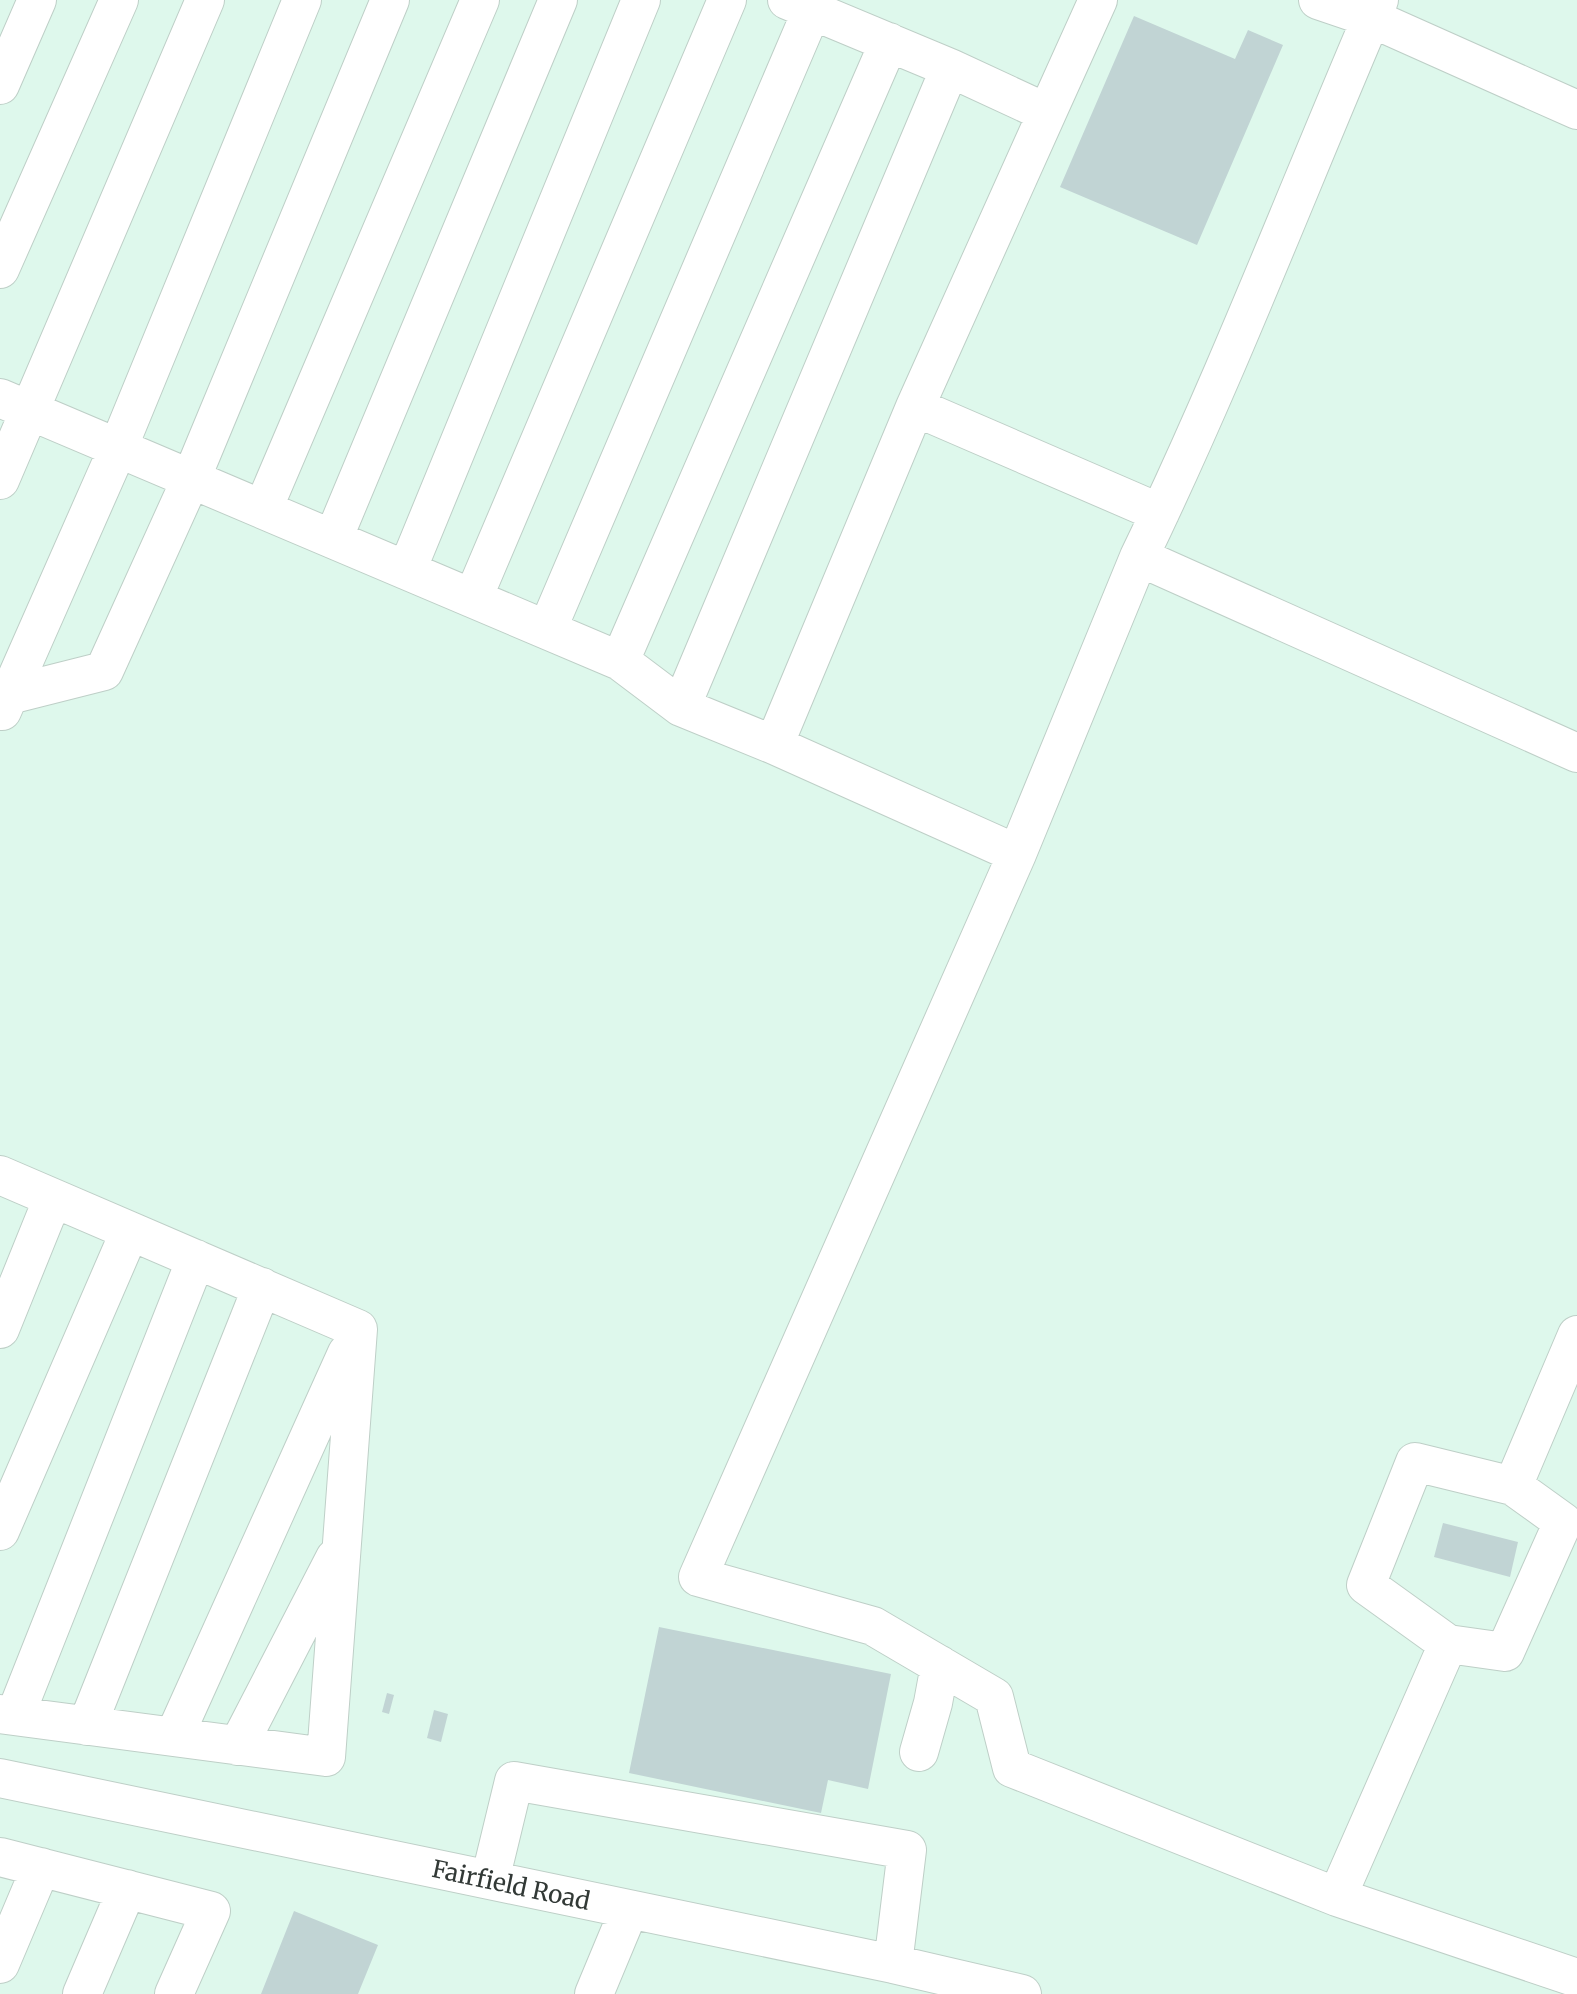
<svg xmlns="http://www.w3.org/2000/svg" width="1577" height="1994" viewBox="0 0 1577 1994" font-family="Merriweather,serif">
<style>
.built{fill:#def8ec}
.building{fill:#c1d4d4}
.lines{fill:none;stroke-linecap:round;stroke-linejoin:round}
.minor-casing{stroke:#becfc7;stroke-width:40}
.minor{stroke:#fff;stroke-width:38}
.labels{text-anchor:middle;dominant-baseline:central;stroke-width:5;stroke-linejoin:round;paint-order:stroke}
.street-label{font-size:24px;fill:#323936;stroke:#fff}
</style>
<rect width="100%" height="100%" fill="#f4fef9"/>
<path class="built" d="M0,0H1577V1994H0Z"/>
<path class="building" d="M1134,16L1235,59L1248,30L1283,45L1197,245L1060,187Z
M1443,1523L1518,1542L1510,1577L1434,1557Z
M659,1627L891,1674L868,1789L828,1780L821,1813L629,1773Z
M387,1693L394,1695L389,1714L382,1712Z
M434,1710L448,1714L441,1742L427,1738Z
M294,1911L378,1945L358,1994H261Z"/>
<g class="lines">
<defs>
<path id="minor" d="M1318,0L1371,18L1577,110
M1379,0C1299,186 1227,375 1139,557L1017,854L698,1577L873,1626L994,1697L1012,1768L1337,1897L1448,1644L1366,1585L1415,1462L1513,1486L1577,1335
M0,85L37,0
M1047,113L1098,0
M0,269L119,0
M0,398L620,661L681,707L774,745L915,407L1047,113L950,68L787,0
M915,407L1160,513
M0,480L205,0
M263,509L480,0
M333,539L558,0
M1139,557L1577,753
M407,570L641,0
M473,598L727,0
M547,630L812,10
M620,661L889,42
M9,695L104,671L191,479L390,0
M681,707L950,68
M2,711L118,448L302,0
M774,745L1017,854
M0,1175L358,1329L326,1757L0,1714
M0,1329L53,1198
M0,1531L130,1231
M1448,1644L1505,1652L1563,1522L1513,1486
M15,1716L196,1259
M87,1726L262,1287
M174,1737L347,1353
M238,1746L335,1558
M919,1752L933,1703L940,1665
M0,1778L893,1964L1022,1994
M0,1857L211,1911L174,1994
M490,1880L514,1781L907,1850L893,1964
M1337,1897L1577,1978
M0,1964L41,1867
M82,1994L127,1889
M594,1994L629,1910"/>
</defs>
<use href="#minor" class="minor-casing"/>
<use href="#minor" class="minor"/>
</g>
<g class="labels">
<g class="street-label">
<text transform="translate(511 1885) rotate(12)">Fairfield Road</text>
</g>
</g>
</svg>
